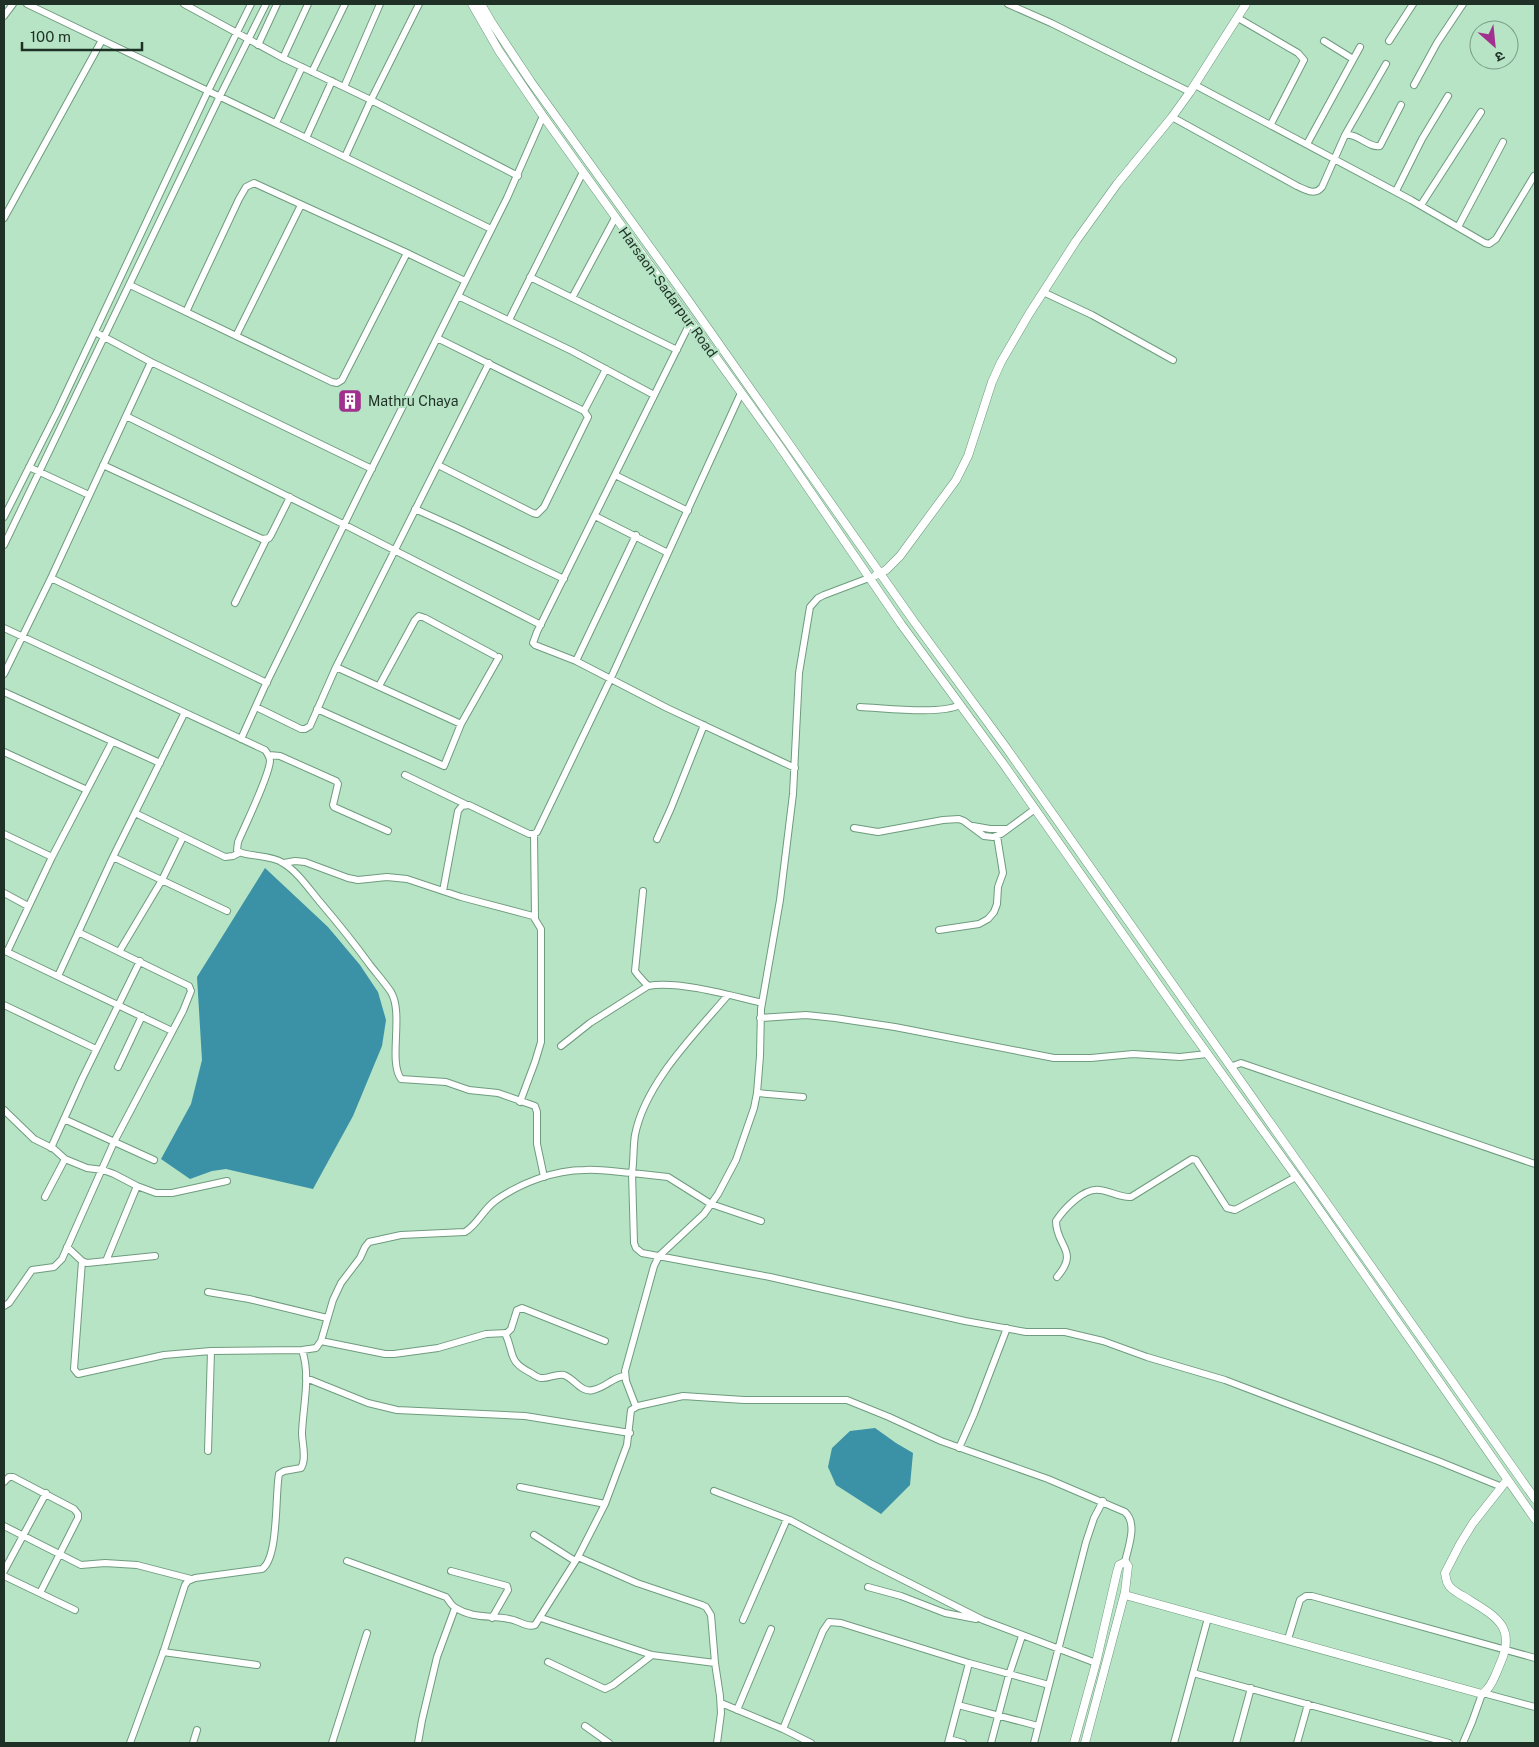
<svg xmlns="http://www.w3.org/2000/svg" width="1539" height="1747" viewBox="0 0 1539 1747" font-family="'Public Sans','Noto Sans Devanagari',sans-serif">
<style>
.water{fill:#3b91a5}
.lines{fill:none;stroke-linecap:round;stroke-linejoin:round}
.minor-casing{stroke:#6f9b7e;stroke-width:8}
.tertiary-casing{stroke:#6f9b7e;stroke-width:9}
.minor{stroke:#fff;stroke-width:6}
.tertiary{stroke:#fff;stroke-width:8}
.labels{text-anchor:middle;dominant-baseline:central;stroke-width:4.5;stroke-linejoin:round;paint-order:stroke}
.street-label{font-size:14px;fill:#1f3126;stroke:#b6e4c5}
.poi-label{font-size:14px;fill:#1f3126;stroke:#b6e4c5;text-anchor:start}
</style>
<rect width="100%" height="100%" fill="#b6e4c5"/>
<path class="water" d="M265,868L328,927L360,965L378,992L386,1020L382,1046L353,1116L313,1189L226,1169L212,1171L190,1179L161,1159L191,1104L202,1060L197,977Z
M875,1428L896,1443L913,1453L910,1485L881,1514L836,1485L828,1467L832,1448L850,1431Z"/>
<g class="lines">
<defs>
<path id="minor" d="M27,4L306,138L491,229
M184,4L283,58L371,100L518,176
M1008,4L1051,23L1190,92
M4,16L13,4
M1238,18L1298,53L1304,60L1271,124
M1324,41L1353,59
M1389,41L1413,4
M258,45L277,4
M283,58L308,4
M312,72L345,4
M1195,85L1411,200L1485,243L1489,244L1496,239L1534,176
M1414,85L1437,43L1463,4
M344,87L380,4
M1172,117L1297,186C1306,190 1315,196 1322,187L1345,135C1358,133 1368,148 1380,146L1401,105
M276,123L302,67
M1345,135L1386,64
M306,138L332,81
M1307,144L1360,47
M345,157L371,100L419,4
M1396,191L1422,139L1448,96
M1421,205L1481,112
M4,218L102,40
M1458,227L1503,142
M530,277L677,350
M130,285L332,382L337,383L342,380L407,253
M1043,292L1092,315L1173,360
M458,296L572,351L654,395
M572,298L615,218
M186,312L239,199L246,187L254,183L407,253L465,281
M509,320L583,172
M690,323L537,632L533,643L535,645L576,661L667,708L795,768
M95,332L151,362L372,469
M236,336L301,205
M437,338L584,411L588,417L544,507L537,514L533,513L438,465
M584,411L606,369
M126,416L345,525L541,625
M103,465L262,539L269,538L271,535L290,497
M29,467L89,495
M615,475L688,511
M415,509L457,528L564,579
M595,516L668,553
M4,517L58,410L208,91L251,4
M4,545L220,96L266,4
M51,578L267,683
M235,603L266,540L269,538
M4,628L265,750C268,754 270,757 270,761C269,777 245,825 238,842L237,850C242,857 271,854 283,863C298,872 309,889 320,902C337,922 354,943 370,965C377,974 385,983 391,992C404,1014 388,1061 401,1079L446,1082L469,1090L498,1093L535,1106L537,1112V1144L544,1177
M576,661L636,535
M336,667L461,724
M4,674L51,578L151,362
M379,686L415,620L419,616L425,618L494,655
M4,692L160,763
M256,707L301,729H305L310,726L336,667L489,363
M860,707C885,708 939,715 960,705
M317,709L444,766L461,724L499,657
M241,739L264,688L363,486L507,198L543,116
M4,752L87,790
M269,755L280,756L336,781L338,784L333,805L334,807L388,831
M405,775L465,804
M135,813L225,857L233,856L239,853
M973,826L990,829H1007
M854,828L878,832L943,820L959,819L964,821L984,836L993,837L1001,834L1035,809
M4,834L52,857
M534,834L535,917
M657,839L671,808L704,725
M113,857L227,911
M284,863L295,861L305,862L348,878L358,880L387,877L407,879L461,897L533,916L541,929V1042L535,1062L520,1102
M443,891L458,811L462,806L469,805L529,834H534L537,832L610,680L741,393
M643,891L635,971L638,975L648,986
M4,893L28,906
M939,930L979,924L988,919L994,912L997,904L998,887L1003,873L997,836
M5,951L172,1031
M7,952L52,857L112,742
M119,952L162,880L183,837
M58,976L113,857L184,714
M4,1005L96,1049
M760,1018L806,1015L835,1018L895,1027L1054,1058H1091L1133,1054L1180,1057L1207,1054
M561,1046L590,1023L648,986C677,980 733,996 762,1003
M118,1067L142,1016
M1230,1067L1241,1063L1535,1164
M757,1093L803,1097
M4,1110L34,1139L54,1149L65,1159L87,1168L103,1170L114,1174L137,1186L156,1193H172L227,1181
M64,1119L154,1160
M51,1148L82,1079L140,961
M45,1197L65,1159
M761,1221L711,1204L668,1177L632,1173L634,1243L636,1248L642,1253L770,1277L965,1321L1026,1332H1065L1103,1341L1147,1357L1225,1380L1438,1461L1502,1487
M67,1247L82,1261L87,1263L155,1256
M82,1261L74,1369L78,1374L164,1355L211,1351L302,1350L316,1348L321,1341L333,1300L341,1283L360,1258L365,1247L369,1242L401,1235L465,1232C477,1225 483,1210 495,1201C520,1183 554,1170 585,1170C601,1169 616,1172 632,1173C634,1160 633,1147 635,1135C645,1083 695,1034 728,995
M106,1261L137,1186
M1057,1277C1080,1250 1056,1247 1056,1221C1064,1209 1084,1187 1100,1190C1110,1191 1121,1198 1131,1197L1192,1159L1196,1160L1227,1208L1235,1210L1296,1177
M208,1292L249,1299L327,1318
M4,1306L9,1303L32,1270L54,1267L62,1259L114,1142L183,1011L191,991L189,986L78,932
M505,1333C515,1354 507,1361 531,1373C534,1375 538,1378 541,1378C548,1379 557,1373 564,1375C575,1379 581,1393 593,1390C606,1387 612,1378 624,1376
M321,1341L385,1354H394L438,1348L486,1334L507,1333L511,1329L517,1310L522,1308L605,1341
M306,1378L368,1403L397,1410L525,1416L630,1433
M636,1407L626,1381L625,1371L654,1266L659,1256L704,1214L718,1194L736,1160L754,1108L757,1093L760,1056L761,1009L780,900L793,794L799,673L810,607L818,598L824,595L869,578
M959,1448L974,1414L1007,1328
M208,1451L211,1351
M4,1482L9,1477H13L74,1509L78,1514V1518L40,1593
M520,1487L605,1504
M714,1491L790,1520L870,1563L983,1620L1096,1663
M4,1526L81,1565L105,1563L137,1565L191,1579
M534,1535L575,1561
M578,1557L637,1583L702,1605L706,1607L711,1615L715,1663L720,1696L721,1713L717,1743
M347,1561L446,1597C449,1600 451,1606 456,1608C473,1619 491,1615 509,1619C518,1620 527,1628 535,1625L578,1557L605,1504L627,1445L631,1410L638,1406L683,1396L744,1400H847L889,1417L941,1441L1048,1479L1125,1512C1138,1524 1128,1547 1125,1562
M4,1571L46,1493
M451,1571L507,1586L508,1590L492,1618
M4,1576L75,1610
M868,1587L901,1596L945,1613L976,1619
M541,1618L652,1655L715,1663
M743,1620L787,1519
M1288,1639L1300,1600L1306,1596H1312L1535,1658
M163,1652L257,1665
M548,1662L605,1689L613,1685L652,1655
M1193,1673L1449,1743
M1483,1693L1535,1707
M721,1703L783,1729L811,1743
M958,1705L1038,1726
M737,1710L771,1629
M585,1726L609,1743
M783,1729L823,1631L829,1622L841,1623L969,1663L1049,1685
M949,1739L963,1743
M130,1743L164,1650L185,1585L188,1581L195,1578L262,1569C279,1558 275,1493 279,1474L284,1471L301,1468C307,1459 302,1443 302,1433C303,1406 311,1376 302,1350
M193,1743L197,1730
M332,1743L367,1633
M418,1743L422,1720L437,1657L455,1608
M948,1743L969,1663
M991,1743L1009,1675L1022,1636
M1034,1743L1086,1542L1094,1518L1103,1501
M1174,1743L1208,1618
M1236,1743L1251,1688
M1297,1743L1308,1704
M1463,1743L1472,1722L1482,1694"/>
<path id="tertiary" d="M472,4L499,51L543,116L778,444L901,624L1002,762L1186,1024L1305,1189L1535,1519
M481,4L492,23L531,82L688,300L915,623L1005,746L1535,1499
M876,575L886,570L900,556L956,480L968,456L992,382L1001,362L1029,314L1076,241L1117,184L1172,117L1190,92L1246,4
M1125,1595L1482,1694C1491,1688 1496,1674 1500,1664C1518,1625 1493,1615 1463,1596C1458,1593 1451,1590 1448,1584C1446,1581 1446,1577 1445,1573L1460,1544L1473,1523L1507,1480
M1074,1743L1096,1663L1117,1572L1119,1565L1125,1562L1128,1566L1125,1592L1085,1743"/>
</defs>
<use href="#minor" class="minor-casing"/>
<use href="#tertiary" class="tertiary-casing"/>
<use href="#minor" class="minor"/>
<use href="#tertiary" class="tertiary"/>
</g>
<defs>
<symbol id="building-square" viewBox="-11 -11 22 22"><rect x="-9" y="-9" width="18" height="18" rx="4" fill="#a1318e" stroke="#b6e4c5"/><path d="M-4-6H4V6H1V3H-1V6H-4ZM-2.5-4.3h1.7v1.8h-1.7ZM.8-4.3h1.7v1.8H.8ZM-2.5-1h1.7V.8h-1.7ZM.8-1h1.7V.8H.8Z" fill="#fff"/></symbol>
</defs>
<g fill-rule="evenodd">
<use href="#building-square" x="336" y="387" width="28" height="28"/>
</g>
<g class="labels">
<g class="street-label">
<text transform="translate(668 292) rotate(54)">Harsaon-Sadarpur Road</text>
</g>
<g class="poi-label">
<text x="368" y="401">Mathru Chaya</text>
</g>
</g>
<rect width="1539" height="1747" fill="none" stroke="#1f3126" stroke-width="10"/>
<g transform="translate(1494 45) rotate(153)"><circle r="24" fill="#b6e4c5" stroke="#7a9c85"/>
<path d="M0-4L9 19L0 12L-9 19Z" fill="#a1318e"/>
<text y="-8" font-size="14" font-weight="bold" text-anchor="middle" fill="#1f3126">उ</text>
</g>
<path d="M22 42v8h120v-8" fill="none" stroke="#1f3126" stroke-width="2.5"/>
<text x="30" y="42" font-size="15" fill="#1f3126" stroke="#b6e4c5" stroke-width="4" paint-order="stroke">100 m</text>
</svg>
